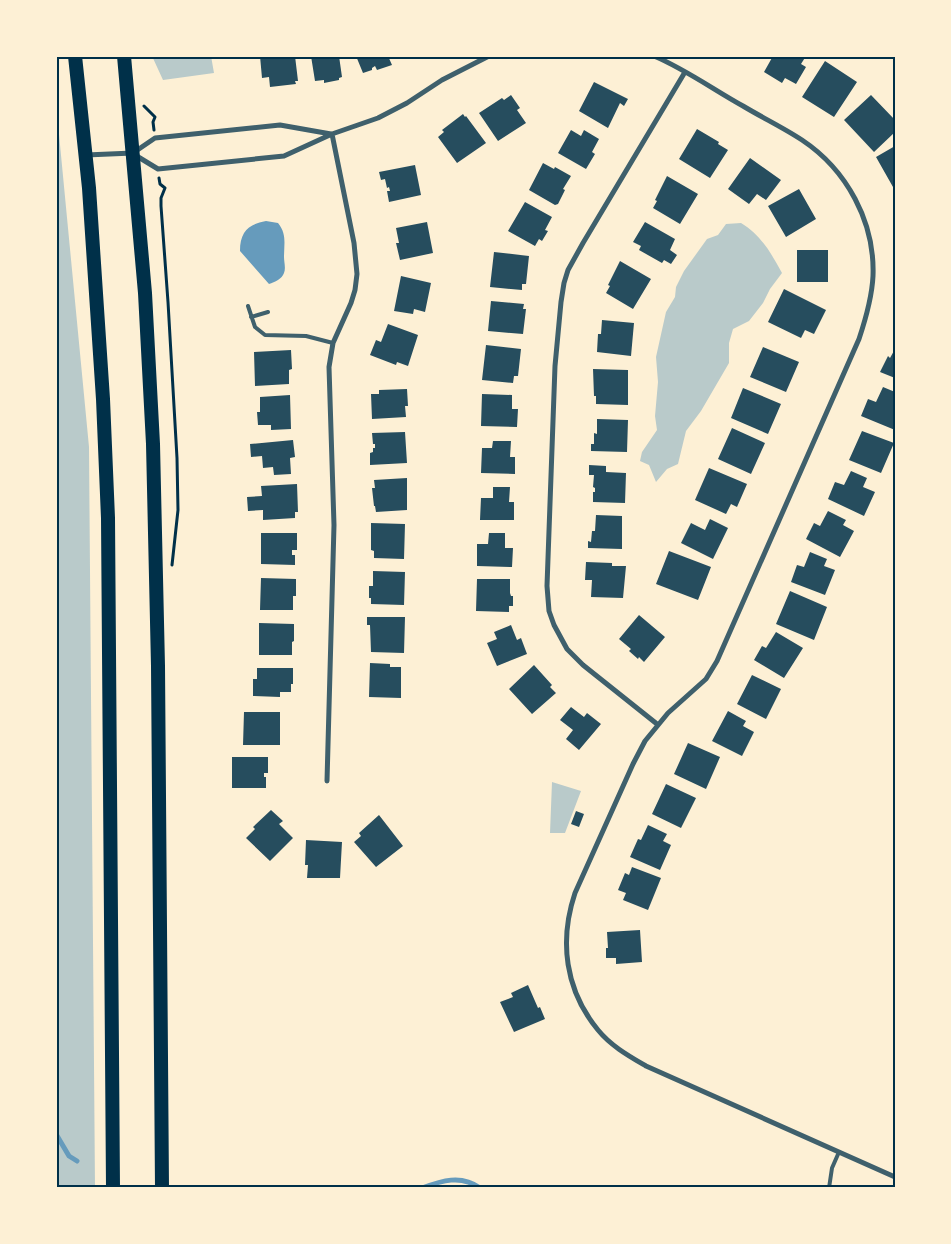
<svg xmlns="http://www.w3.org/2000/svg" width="951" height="1244" viewBox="0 0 951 1244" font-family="Mulish,sans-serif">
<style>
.green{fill:#b9caca}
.water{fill:#669bbc}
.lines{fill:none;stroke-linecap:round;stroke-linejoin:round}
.stream{stroke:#669bbc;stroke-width:5}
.building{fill:#264d5e}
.path{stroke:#003049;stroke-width:3}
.service{stroke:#3f606c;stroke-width:4}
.minor{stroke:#3f606c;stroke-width:5}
.trunk{stroke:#003049;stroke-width:14}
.neatline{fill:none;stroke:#003049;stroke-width:2}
</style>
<rect width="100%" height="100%" fill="#fdf0d5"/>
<path class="green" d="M152,56H211L214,73L163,80Z
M56,103L89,447L95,1188H56Z
M741,223C761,235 771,253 782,273L770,289L763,303L749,321L733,329L729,343V363L701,411L686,431L678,464L667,469L656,482L649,465L640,461L642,452L657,430L655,416L658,382L656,357L666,312L675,297L676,287L684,271L707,239L718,235L726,224Z
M552,782L581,791L565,833H550Z"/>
<path class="water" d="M266,221L278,223C287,234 284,244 284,257C284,262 286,268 284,273C282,279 275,282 269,284L240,251C240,231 249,224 266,221Z"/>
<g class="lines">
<path class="stream" d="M56,1134L69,1156L77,1161
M422,1188C441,1181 461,1174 480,1188"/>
</g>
<path class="building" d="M260,56H295L298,81H295L296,84L270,87L269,77L262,78Z
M311,56H339L342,77L339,78V80L324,83V80L315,81Z
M356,56H388L392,65L377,70L375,66L372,68V70L363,73Z
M773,56H806L801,64L806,67L796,84L785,78L782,83L764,72Z
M825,61L857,82L834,117L802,97Z
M594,82L628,99L624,106L620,103L608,128L579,111Z
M511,95L520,108L517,110L526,123L498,141L479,113L502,98L504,100Z
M871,95L895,120V132L874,152L844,120Z
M463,114L465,117L466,116L486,143L457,163L438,137L444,132L442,130Z
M697,129L719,142L718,144L728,150L710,178L679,159Z
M571,130L581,136L584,130L599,139L592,152L595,154L586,169L558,153Z
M895,146V186L893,187L876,157Z
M750,158L781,180L766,200L757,194L749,204L728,189Z
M543,163L554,169L555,167L571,176L563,189L565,190L558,204L555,205L529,190Z
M415,165L421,195L389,202L387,191H390L389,187L387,188L385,179L381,180L379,172Z
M667,176L698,194L680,224L653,208L657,201L655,200Z
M799,189L816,219L786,237L768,206Z
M525,202L552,217L545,230L548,231L542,241L539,239L535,246L508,231Z
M427,222L433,253L400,260L396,243H399L396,228Z
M645,222L675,239L670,250L677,255L671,264L664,260L662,263L639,250L641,246L633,242Z
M797,250H828V282H797Z
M494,252L529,256L526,284H522V290L490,287Z
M620,261L651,279L633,309L606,293L610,286L608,285Z
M401,276L431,283L425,312L414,309L413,314L394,311Z
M784,289L826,310L814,334L805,330L801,338L768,322Z
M491,301L524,304L523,309H526L523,334L488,331Z
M602,320L634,323L631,356L597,352L598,334H601Z
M388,324L418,335L408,366L397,362L396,365L370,355L376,340L381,342Z
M486,345L521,349L518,376H514L513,383L482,380Z
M763,347L799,362L786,392L750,377Z
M895,349V378L880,372L888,356L890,358Z
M291,350L292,369L289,370V384L255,386L254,352Z
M593,369L628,370V405L596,404V396H594Z
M883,387L895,392V430L861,416L868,399L876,402Z
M743,388L781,404L768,434L731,418Z
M407,389L408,406H405L406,417L372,419L371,394H379V390Z
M482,394L512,395V409H518L517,427L481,426Z
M290,395L291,429L271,430V425H258L257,412H260V397Z
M597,419L628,420L627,452L591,451V444H594V433L597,434Z
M732,428L765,443L751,474L718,459Z
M862,431L894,443L881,473L849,460Z
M405,432L407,463L370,465V453L373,452V448H375V444H373L372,433Z
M293,440L295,457L290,458L291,474L274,475L273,467L263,468L262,456L251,457L250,444Z
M493,441H511L510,457H515V474L481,473L482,448H492Z
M589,465L606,466V472L626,473L625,503L593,502V492H595V488L593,487L594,475H589Z
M709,468L747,484L737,507L731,504L726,514L695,500Z
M851,471L867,478L863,487L875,492L864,516L828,499L835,482L844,485Z
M407,478V510L376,512L375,506H374L372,488H375L374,480Z
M297,484L298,512H295V518L263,520V510L248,511L247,497L262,496L261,486Z
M493,487H510L509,502H514V520H480L481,498H493Z
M828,511L846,520L843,525L854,531L840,557L806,539L814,523L820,526Z
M596,515L622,516V549L588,548V541L591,542L592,531H595Z
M710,519L728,528L713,559L681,543L691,523L705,530Z
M371,523L405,524L404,559L374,558V551L371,550Z
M261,533H297V550H292V555H295V565L261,564Z
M489,533H505V548H513L512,567L477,566V544H488Z
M669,551L711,567L698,600L656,584Z
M810,552L827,559L824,566L835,570L825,595L791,582L797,565L804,567Z
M586,562L612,563V566H626L623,598L591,597L592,580H585Z
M373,571L405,572L404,605L371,604V598H369V586H373Z
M261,578L296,579V596H293V610H260Z
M477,579H510V593L511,596H513V606H509V612L476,611Z
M790,591L827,607L814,640L776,624Z
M639,615L665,637L644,662L639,657L638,659L629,651L631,649L619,639Z
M367,617H405L404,653L371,652L370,625H367Z
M259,623L294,624V641L292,642V655H259Z
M511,625L517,640L521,638L527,654L497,666L487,643L497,639L494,632Z
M776,632L803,648L784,678L754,660L762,646L766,648Z
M370,663L390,664V667H401V698L369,697Z
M534,665L552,685L550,687L556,693L532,714L509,689Z
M257,668H293V684H291V692H280V697L253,696V679H257Z
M752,675L781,689L766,719L737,704Z
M571,707L584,717L587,713L601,724L579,750L566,739L573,730L560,720Z
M728,711L746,721L743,726L754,732L742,756L712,741Z
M244,712H280V745H243Z
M688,743L720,757L706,789L674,774Z
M232,757H268V773H264V777H266V788H232Z
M666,784L696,798L681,828L652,814Z
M271,810L283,821L279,824L293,838L270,861L246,838L255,829L253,827Z
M576,811L584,814L579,827L571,824Z
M379,815L403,846L376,867L354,842L361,836L359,833Z
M648,825L667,834L663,841L671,845L660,870L630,857L638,839L641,840Z
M306,840L342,842L340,878H307L308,865H305Z
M632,867L661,878L648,910L623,900L626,893L618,890L625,873L629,875Z
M640,930L642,962L616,964V958H606V948H608L607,932Z
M528,985L538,1008L540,1007L545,1019L514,1032L500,1002L513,997L511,993Z"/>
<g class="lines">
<path class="path" d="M144,106L155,117L153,122L154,130
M159,178L160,184L165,188L161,198V206L168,302L177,458L178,510L172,565"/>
<path class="service" d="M248,306L255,327L265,335L306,336L333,343
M251,317L268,312
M829,1188L832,1168L839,1152"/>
<path class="minor" d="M654,56C685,69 714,90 743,106C763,118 784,128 802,140C847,170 875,222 873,276C872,297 866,318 859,339L717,661L706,679L668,713L645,741L633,764L575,893C559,941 565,990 598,1030C611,1046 629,1056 646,1066L895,1177
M86,155L133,153L155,138L280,125L331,134
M135,155L158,169L284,156L332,134L378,118L407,103L442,80L489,56
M657,724L583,665L567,649L554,625L549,611L547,586L555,366L561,302L564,283L568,270L583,243L685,72
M327,781L334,525L329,367L333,343L351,303L355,290L357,274L354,243L332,134"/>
<path class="trunk" d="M75,56L89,188L103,399L108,518L113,1188
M124,56L145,293L153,444L158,666L162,1188"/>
</g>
<rect width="951" height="1244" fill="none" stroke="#fdf0d5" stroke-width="115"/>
<rect x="58" y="58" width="836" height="1128" class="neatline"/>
</svg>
